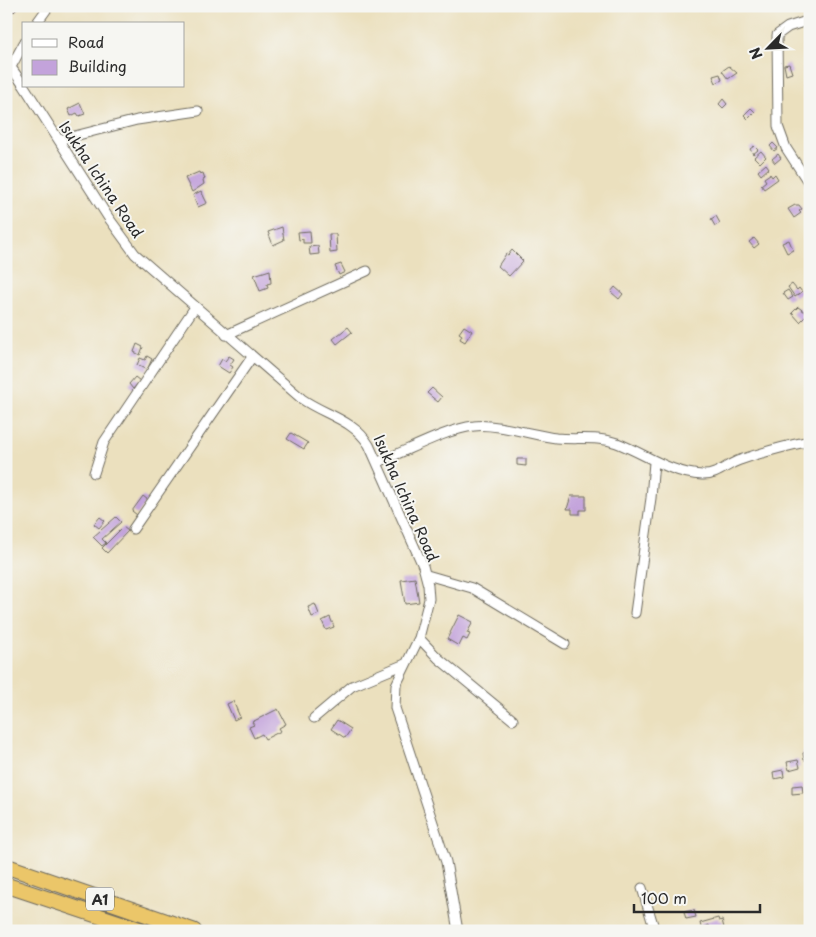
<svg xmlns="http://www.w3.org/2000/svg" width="816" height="937" viewBox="0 0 816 937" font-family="'Playpen Sans',sans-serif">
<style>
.building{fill:#c3a3db}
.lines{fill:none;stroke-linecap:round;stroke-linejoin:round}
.minor-casing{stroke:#6e6a5e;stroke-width:11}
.trunk-casing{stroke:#6e6a5e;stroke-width:17}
.minor{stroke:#fff;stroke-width:9}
.trunk{stroke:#ebc669;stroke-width:15}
.labels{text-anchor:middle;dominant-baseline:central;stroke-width:4;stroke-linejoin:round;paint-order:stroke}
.shield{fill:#f6f6f2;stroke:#686867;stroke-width:1}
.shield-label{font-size:14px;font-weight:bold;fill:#2b2b2b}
.street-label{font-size:15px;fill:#2b2b2b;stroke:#f6f6f2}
</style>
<rect width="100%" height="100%" fill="#f6f6f2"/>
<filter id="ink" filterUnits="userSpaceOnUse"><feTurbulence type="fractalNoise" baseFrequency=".02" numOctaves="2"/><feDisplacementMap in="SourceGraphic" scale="10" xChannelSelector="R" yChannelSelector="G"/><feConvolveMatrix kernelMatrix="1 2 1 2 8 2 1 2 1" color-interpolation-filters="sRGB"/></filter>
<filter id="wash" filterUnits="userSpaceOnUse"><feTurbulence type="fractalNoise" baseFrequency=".0096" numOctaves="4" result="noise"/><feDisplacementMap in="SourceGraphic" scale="20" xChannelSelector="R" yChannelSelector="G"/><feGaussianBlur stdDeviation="1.12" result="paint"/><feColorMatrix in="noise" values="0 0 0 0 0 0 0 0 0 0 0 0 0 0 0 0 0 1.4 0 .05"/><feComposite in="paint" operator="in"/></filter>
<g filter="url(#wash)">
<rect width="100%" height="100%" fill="#ebe0be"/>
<g id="blocks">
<path class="building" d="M6,6H16L18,8L14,12Z
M789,64L792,73L786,75L784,65Z
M729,66L737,73L728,79L722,71Z
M720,74L722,80L716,83L713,76Z
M810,81V94L805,84Z
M723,99L727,104L723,108L719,104Z
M80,103L85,114L79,116L77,113L71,116L68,109Z
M751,108L755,112L748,119L744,115Z
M773,143L778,148L774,151L770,146Z
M754,146L758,150L753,154L750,149Z
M761,151L766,157L760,163L754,157Z
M778,154L781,158L775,163L772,159Z
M766,164L769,168L761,175L758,171Z
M199,172L200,174L203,173L205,179L203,180L204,184L192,192L185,178Z
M770,174L772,177L775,174L778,179L764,189L761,185L766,181L764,178Z
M201,191L207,203L198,207L193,195Z
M795,205H799L802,209L799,211L801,213L794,218L788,209Z
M716,216L720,223L715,226L711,219Z
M282,227L284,240L273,245L268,232Z
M310,231L311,243H303V239L299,240L298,232Z
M329,234H336L337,252L330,253Z
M754,238L759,244L754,248L749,242Z
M789,240L793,250L787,253L782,243Z
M318,246L319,254L310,255L309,247Z
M512,250L523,261L509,276L498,266L506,254L508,255Z
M341,264L345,272L339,275L335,266Z
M270,270L271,283L267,284L268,288L260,291L254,275Z
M792,284L797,290L799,288L802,292L795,297L788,287Z
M615,287L623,294L619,299L611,292Z
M788,290L793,297L788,300L783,293Z
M798,307L808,314L800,322L792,313Z
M464,326L472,331L465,342L460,339L462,335L459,333Z
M348,327L352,332L337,344L333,339Z
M137,344L143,347L140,355L134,352Z
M147,356L152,359L147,370L137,365L140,358L145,360Z
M229,356L234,359L230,365L233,367L229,373L218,366L222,359L225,361Z
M135,377L140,381L133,389L129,384Z
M432,388L442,397L438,402L427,393Z
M291,433L308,443L304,449L287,439Z
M517,459H526V466L517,465Z
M143,496L148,500L137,515L132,511Z
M571,496H586V510H580V514H572V509H567Z
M100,517L105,521L99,528L94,524Z
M116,517L121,522L102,539L106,543L102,546L93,537Z
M123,527L128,531L107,553L102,548Z
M415,578L419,602L405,604L401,580Z
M315,604L319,614L312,617L308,607Z
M459,615L473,622L467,633L470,634L467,640L463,638L459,646L447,639Z
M330,617L334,627L326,630L322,621Z
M233,701L240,717L234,720L227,704Z
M278,709L286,724L279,728L281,731L265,739L262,734L254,738L249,727L254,725L252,722Z
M337,720L351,729L345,738L331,729Z
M810,751V759L804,760L803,753Z
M798,760L800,767L789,770L787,762Z
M783,770L784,777L774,779L773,772Z
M802,785L803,793L792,794V786Z
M694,910L696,917L686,919L684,912Z
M718,918L719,921L722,920L724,928L721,929L722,931H710L709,925L705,927L706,931H702L700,923Z"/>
</g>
</g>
<g filter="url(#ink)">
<use href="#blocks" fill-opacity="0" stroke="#6e6a5e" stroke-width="1"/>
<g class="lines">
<defs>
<path id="minor" d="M810,20L788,27L777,35L778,126L786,148L810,185
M36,24L49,6
M8,63L24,86
M6,76L24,43
M24,86L108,217L135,254L302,399C325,415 354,420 369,445L423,566L428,585L429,599L419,638L396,685L395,708L446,862L458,931
M59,140L137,120L198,111
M226,335L367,271
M378,462C405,452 446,429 474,426C495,423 533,435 556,438C577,440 597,436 617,443C646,454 669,473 702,475C717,476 727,464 740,460C763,452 786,446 810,441
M94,473L104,442L195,307
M133,529L252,357
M427,575L472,588L565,644
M635,613L651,498L654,462
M419,638L438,658L513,720
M314,718L352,686L405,664
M642,888L655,931"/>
<path id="trunk" d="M6,866L194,931
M6,885L144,931"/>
</defs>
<use href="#minor" class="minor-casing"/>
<use href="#trunk" class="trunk-casing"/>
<use href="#minor" class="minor"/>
<use href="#trunk" class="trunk"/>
</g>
</g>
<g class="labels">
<rect class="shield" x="86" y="887.5" width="28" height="23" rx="4"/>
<g class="shield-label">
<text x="100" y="899">A1</text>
</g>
<g class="street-label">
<text transform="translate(102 179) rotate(56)">Isukha Ichina Road</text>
<text transform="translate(407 498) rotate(66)">Isukha Ichina Road</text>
</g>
</g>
<rect width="816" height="937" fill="none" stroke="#f6f6f2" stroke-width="25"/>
<rect x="22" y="22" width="162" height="65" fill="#f6f6f2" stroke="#a5a5a2"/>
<rect x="32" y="39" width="25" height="8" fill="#ffffff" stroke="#a5a5a2"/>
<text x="68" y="48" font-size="15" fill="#2b2b2b">Road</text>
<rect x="32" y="60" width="25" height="15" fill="#c3a3db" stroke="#a5a5a2"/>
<text x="68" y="72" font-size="15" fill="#2b2b2b">Building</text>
<g transform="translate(768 48) rotate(246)" stroke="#f6f6f2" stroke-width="4" paint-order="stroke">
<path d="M0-4L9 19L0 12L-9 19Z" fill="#2b2b2b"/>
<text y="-8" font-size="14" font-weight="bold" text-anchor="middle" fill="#2b2b2b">N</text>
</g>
<path d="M634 904v8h126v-8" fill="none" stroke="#2b2b2b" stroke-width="2.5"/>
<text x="641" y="904" font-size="15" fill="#2b2b2b" stroke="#f6f6f2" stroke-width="4" paint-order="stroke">100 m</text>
</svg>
